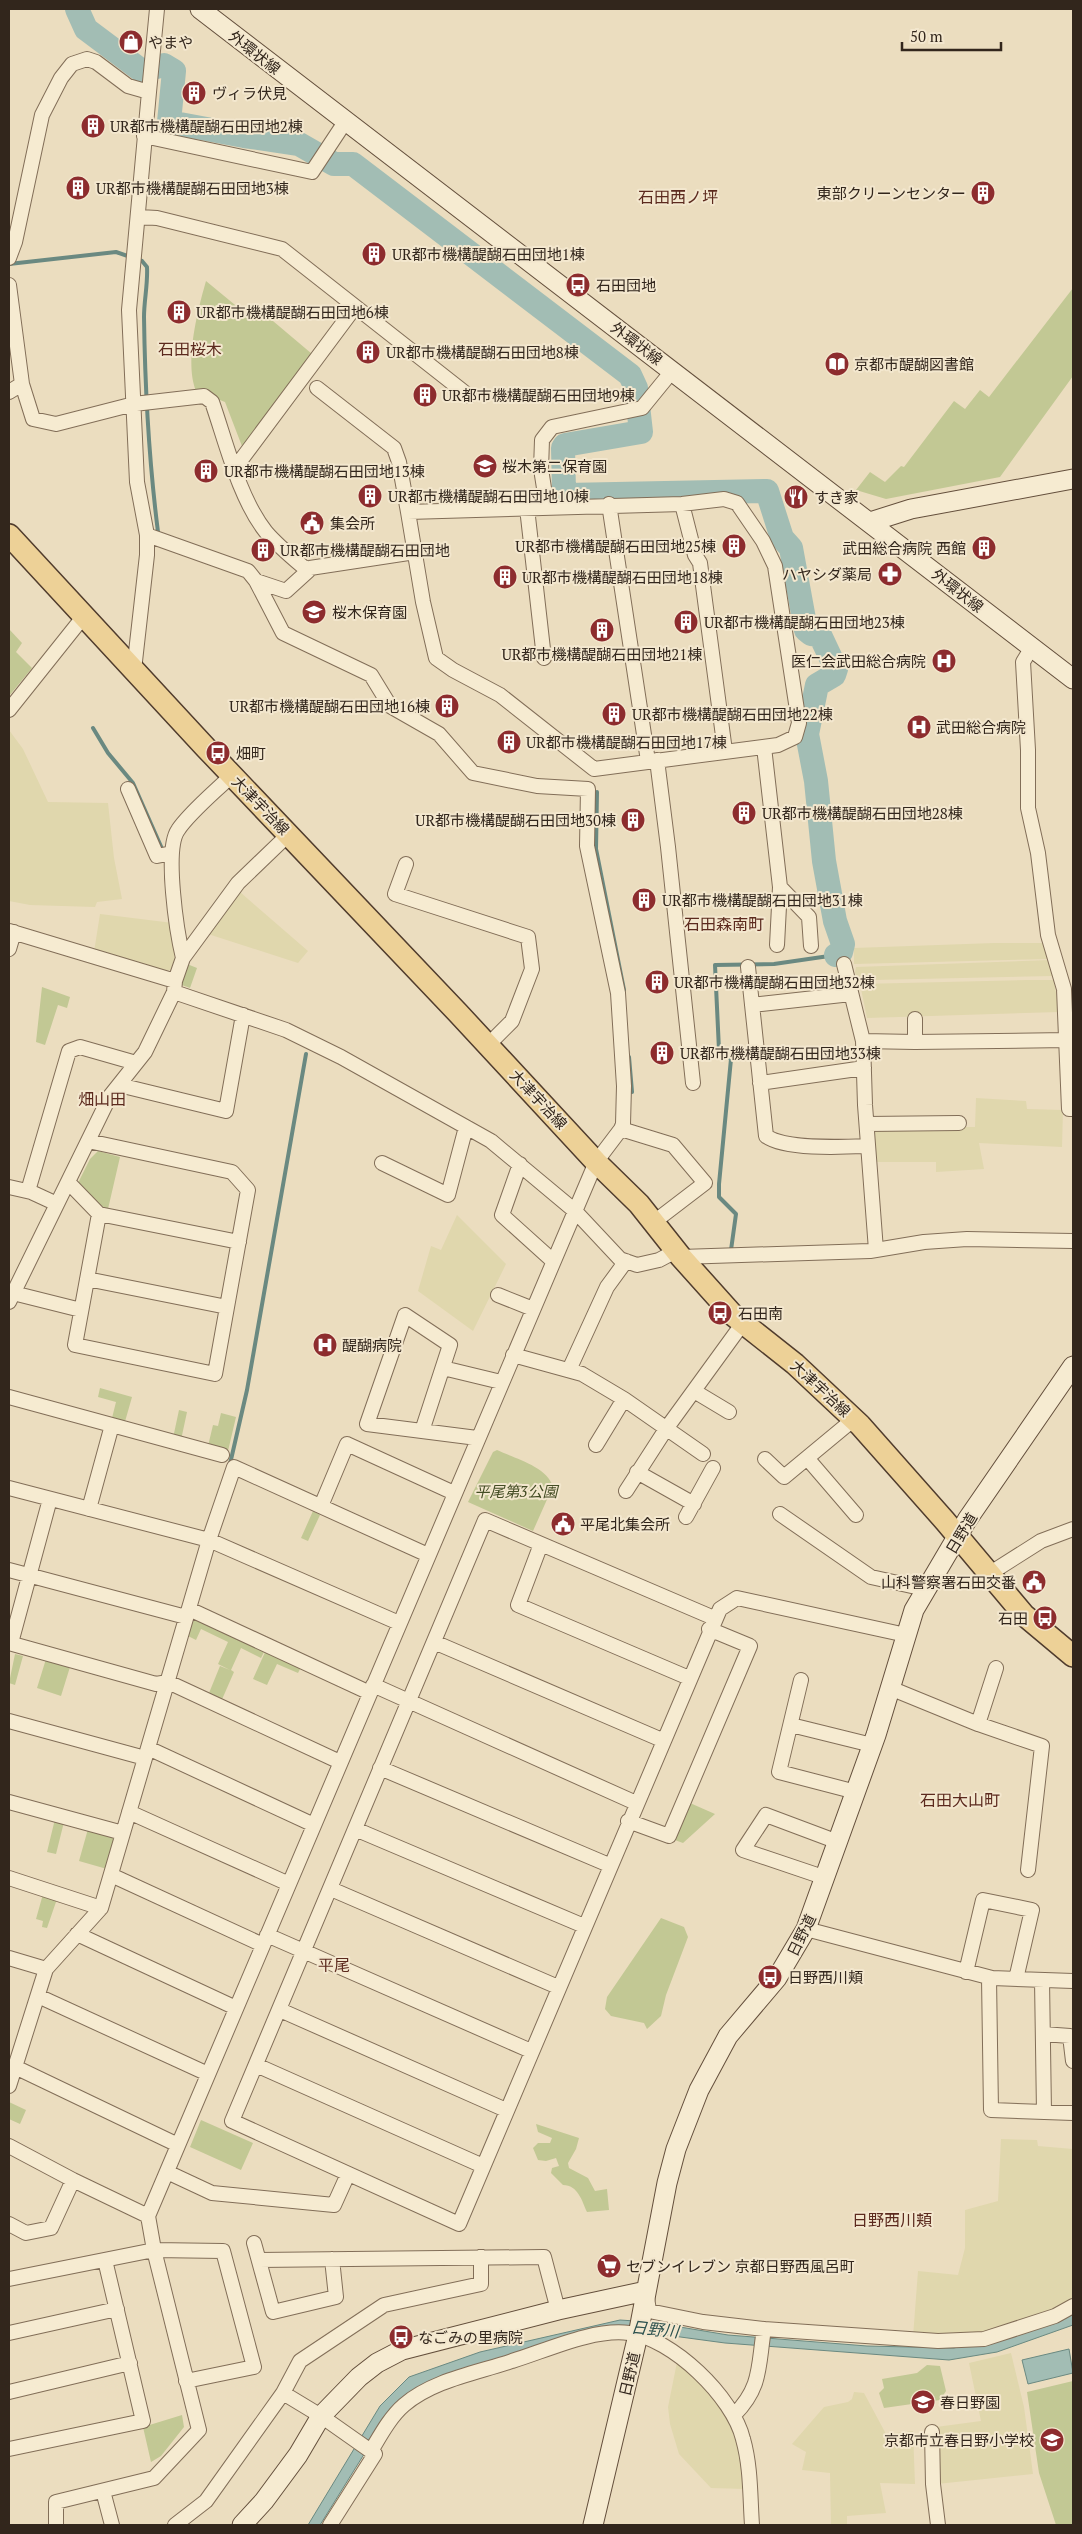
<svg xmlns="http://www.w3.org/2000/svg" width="1082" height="2534" viewBox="0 0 1082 2534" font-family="'PT Serif','Noto Sans JP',serif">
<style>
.farmland{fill:#e0d7ad}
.green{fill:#c2c894}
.water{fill:#a2bdb4;stroke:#6a8981}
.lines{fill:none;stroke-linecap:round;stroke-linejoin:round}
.stream{stroke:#6a8981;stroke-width:4}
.river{stroke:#a2bdb4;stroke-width:24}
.street-casing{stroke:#826e58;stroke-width:16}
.secondary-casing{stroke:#644f3c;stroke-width:21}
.primary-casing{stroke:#503c2d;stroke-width:24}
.street{stroke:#f6ebd1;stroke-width:14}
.secondary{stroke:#f6ebd1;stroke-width:19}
.primary{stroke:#edd197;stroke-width:21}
.labels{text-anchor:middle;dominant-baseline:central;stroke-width:4;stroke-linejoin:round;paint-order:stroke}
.poi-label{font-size:15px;fill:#32261c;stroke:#f3e7ce;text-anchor:start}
.street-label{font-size:15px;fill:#32261c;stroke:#f3e7ce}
.park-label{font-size:15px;font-style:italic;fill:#444d24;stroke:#f3e7ce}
.neighbourhood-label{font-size:16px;fill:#5c2a1e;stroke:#f3e7ce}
.water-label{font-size:16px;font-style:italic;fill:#2c514e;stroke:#f3e7ce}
</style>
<rect width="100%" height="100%" fill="#ebddbf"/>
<path class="farmland" d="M9,730L23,749L48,802L108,803L114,858L122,899L97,902L95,907L30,905L9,901Z
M240,892L308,951L298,963L208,934Z
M100,914L173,923L175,963L171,970L157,972L94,952Z
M994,943H1044L1049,959L854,964V948Z
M1050,960L1052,976L873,980L857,979L855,972L856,967Z
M1028,980H1054L1059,1012L867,1018L860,984Z
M976,1098L1026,1101L1027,1109L1063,1110L1062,1147L979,1143L984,1169L936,1172V1162H871V1127H975Z
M457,1215L506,1264L473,1331L418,1291L431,1246L441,1250Z
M1001,2139L1037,2140L1038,2146L1073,2149V2303L982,2336L913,2337L918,2271L958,2275L965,2248V2210L998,2201Z
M1011,2353L1024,2407L1033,2474L937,2484L936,2427L981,2421L969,2363Z
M677,2362L712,2393L733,2428L740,2447L745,2489L711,2488L679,2454L670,2424L668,2407Z
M854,2392L864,2393L886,2434L913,2431L915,2484L880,2483L886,2513L847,2516V2525H831L830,2473L802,2470L806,2452L792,2444L824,2407L848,2402L852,2399Z"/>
<path class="green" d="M206,281L246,314L254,305L318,359L245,454L225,402L196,391C184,362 198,309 206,281Z
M1073,288V376L1000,477L886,499L856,490L870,472L885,482L901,466L904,467L954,401L965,409L980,390L989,397Z
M9,629L22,643L16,652L32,668L9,696Z
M187,964L197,968L190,988L179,984Z
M42,987L70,997L67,1008L58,1005L45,1045L36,1042Z
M98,1151L120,1157L108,1209L97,1204L78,1183L90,1159Z
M100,1388L132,1397L124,1425L111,1422L116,1402L98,1397Z
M179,1410L187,1412L181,1440L173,1438Z
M221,1413L236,1417L228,1451L208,1446L213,1425L218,1426Z
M497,1450C514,1458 546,1466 553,1486L533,1531L468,1502L493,1452Z
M313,1511L320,1515L308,1541L301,1538Z
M193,1617L265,1650L261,1658L241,1648L231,1670L234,1672L220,1704L207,1698L220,1666L230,1670L218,1664L228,1642L201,1629L196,1640L184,1634Z
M266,1650L301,1667L298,1673L277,1664L267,1685L253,1679Z
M15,1654L23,1656L15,1685L9,1683Z
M46,1659L70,1667L61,1696L37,1688Z
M690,1803L715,1814L683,1843L672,1839Z
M55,1819L64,1822L56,1854L47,1852Z
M88,1829L116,1836L107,1869L79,1861Z
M43,1894L57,1899L47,1928L42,1927L43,1921L36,1919Z
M661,1918L684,1927L688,1937L666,1995L661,2016L647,2029L644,2023L611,2016L605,2009L607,1997Z
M9,2102L26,2110L20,2124L9,2119Z
M201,2120L253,2143L241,2170L190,2147Z
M536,2124L579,2138L576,2149L568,2163L569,2168L588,2178L595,2191L607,2189L609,2210L587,2212C582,2201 578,2185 563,2185L551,2173L552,2168L559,2166L556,2158L546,2161L538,2160L533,2148L538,2143H550L552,2138L538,2132Z
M927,2365L940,2366L946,2391L940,2400L884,2408L879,2393L884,2388L882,2379L917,2373Z
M1073,2381V2525H1056L1039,2473L1027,2392Z
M182,2415L184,2427L161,2456L151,2462L143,2427Z"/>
<path class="water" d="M1073,2313V2325L997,2352L949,2360L725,2343L621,2329L428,2385L376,2435L320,2525H308L380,2406L409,2377L480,2352L620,2320L650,2322L728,2335L867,2346L954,2348L1066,2318Z
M1069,2349L1073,2373L1028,2384L1022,2360Z"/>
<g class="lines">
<path class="stream" d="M9,264L116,252L142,261L147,267C148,284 144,300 144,317C145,389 149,461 158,532
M93,728L108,753L133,783L163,851
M597,792L596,849L624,990
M629,1057L632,1092
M731,1250L736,1214L719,1197V1184L731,1059L719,1050L715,965L774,964L836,955
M230,1464L247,1390L306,1054"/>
<path class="river" d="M77,9L86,29L142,71L164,65L174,71L169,122L244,136L299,144L334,164H353L630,375L636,388L641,432L565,445L563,448L564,491L566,495L767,491L782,538L791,548L806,630L811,634L820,635L836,669L834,675L817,685L807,734L816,781L824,861L835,921L843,944L841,952L836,955"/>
<defs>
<path id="street" d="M149,92L157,9
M144,136L312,172L345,122
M139,217L157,218L282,249L469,396
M9,258L15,242L42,115L61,78L72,64L87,59L96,62L128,86L149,92L129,310L137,482L147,535V555L134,670
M9,285L22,384L33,419L56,424L134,404L204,396L212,402C226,442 239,498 266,532C278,546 294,559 308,571L310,568L415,552
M317,388L394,448L399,462L408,512
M9,392L22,384
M235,468L355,307
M724,499L737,503L763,541L775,566L799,723L795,737L778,745L594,769L500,695L453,670L436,658L423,602L408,512L682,504Z
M609,504L648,761
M682,504L695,555L700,563L725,751
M547,507L541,469L542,440L552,427L642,408L673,370
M527,508L544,658
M256,581L286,591L308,571
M1032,647L1023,662L1028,750V808L1038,853L1048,935L1064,989L1069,1109H1073
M9,710L84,616
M764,747L780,887L809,917L811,946
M657,760L668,847L693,1083
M128,789L157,856L172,853
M406,864L395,894L528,937L532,969L512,1021L488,1045
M9,931L175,981
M777,945L780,887
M9,949L14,932
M183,958C177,933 164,850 178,830C190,812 216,791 232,775
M844,964L863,1041L865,1105L876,1250
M748,967L766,1136C785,1150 843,1147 868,1146
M174,992L286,1030L341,1057L491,1141L575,1211L620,1259L637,1265L659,1260L676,1251
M752,1005L851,994
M863,1041L915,1042L1067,1040
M915,1042V1019
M760,1083L864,1068
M119,1085L226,1111L243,1015
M867,1124L959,1123
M621,1129L673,1145L705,1183L654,1222
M88,1141L232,1172L248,1190L215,1374L75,1345L99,1214
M382,1163L448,1195L466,1127
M520,1164L502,1215L553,1261
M68,1182L99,1214L239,1242
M9,1187L31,1192L57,1204
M28,1191L69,1051L80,1047L136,1063
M681,1257L870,1251L924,1242L967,1239L1073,1241
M87,1279L227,1307
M13,1293L81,1310
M498,1295L533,1309
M9,1302L110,1096L145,1052L174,992L175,981L183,958L238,883L289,834
M513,1355L582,1374L624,1399L703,1454
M443,1368L501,1382
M569,1370L607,1287L626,1261
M694,1391L729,1412
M9,1397L222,1455
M422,1431L450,1345L405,1315L367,1424L477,1438
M596,1445L624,1399
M807,1458L856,1515
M765,1459L784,1477L854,1419
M637,1472L694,1504
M9,1488L209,1540L399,1623
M626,1491L666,1429L743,1323
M321,1506L347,1444L454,1493
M89,1509L112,1425
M780,1514L871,1577L925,1589
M686,1517L713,1468
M541,1544L518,1605L689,1678
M9,1570L186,1617
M989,1574L1041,1541L1073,1529
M189,1609L370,1693
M714,1618L485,1520L232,2121L459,2224L720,1609L737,1598L906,1635
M434,1642L662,1740
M9,1643L156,1684L168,1682L340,1762
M11,1643L50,1499
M801,1680L779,1772L856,1792
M373,1685L636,1803
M890,1688L978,1724L996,1668
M9,1721L145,1758
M978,1724L1042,1746L1028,1870
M791,1725L872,1745
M148,1748L314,1825
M380,1768L609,1865
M9,1802L123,1833
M129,1812L289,1884
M628,1821L669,1836L750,1646L709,1629
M355,1829L584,1926
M111,1875L263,1945
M9,1878L101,1908
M826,1878L743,1850L766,1815L838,1842
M331,1889L558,1987
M806,1929L992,1978L1073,1981
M77,1934L236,2008
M267,1935L531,2051
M9,1958L46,1969
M966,1972L983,1900L1032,1910L1016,1979
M989,1978L991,2110L1073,2113
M1042,1980L1044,2112
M38,1996L208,2074
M280,2010L506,2110
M1043,2034L1070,2036L1073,2061
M256,2065L483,2166
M15,2067L178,2145
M9,2086L46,1969L101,1908L209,1540L234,1467L428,1555
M9,2146L73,2180L148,2216
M167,2172L212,2193L334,2205L348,2174
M9,2224L26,2233L51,2228L73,2180
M254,2243L273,2312L336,2297L332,2259
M259,2260L544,2257L558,2310
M9,2279L154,2250L223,2251L254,2367L186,2381
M647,2297L649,2311L703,2322L764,2329L938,2341L984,2339L1055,2316L1073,2306
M9,2333L117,2309
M9,2392L130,2363
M283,2393L321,2416L375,2454L330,2525
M734,2415C762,2387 758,2366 764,2329
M932,2432L933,2484L938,2525
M9,2449L143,2421L105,2260
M371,2451C380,2436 390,2417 404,2405C433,2380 477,2373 512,2361C545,2351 594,2328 629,2333C672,2338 733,2397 743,2439C751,2467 750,2497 752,2525
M103,2491L112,2525
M56,2525V2502L154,2478L199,2430L154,2250L148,2216L596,1162L621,1129L623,1124L624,1086L618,993L587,846L588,789L537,786L473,773L439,734L390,706L371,675L283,633L256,581L248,571L147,535
M175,2525L206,2501L283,2393L300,2361L384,2305L481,2284V2257"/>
<path id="secondary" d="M200,9L1073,679
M870,522L911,509L1073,479
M242,2525L264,2501L298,2455L321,2416L359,2377L377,2363L402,2350L558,2310L646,2291
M593,2525L638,2335L667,2183L676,2149L699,2090L728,2036L777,1978L806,1929L876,1735L914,1610L967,1520L1073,1366"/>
<path id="primary" d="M9,535L206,748L458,1013L596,1162L639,1204L681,1257L733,1315L795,1364L860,1425L945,1521L1024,1615L1073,1656"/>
</defs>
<use href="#street" class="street-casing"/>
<use href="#secondary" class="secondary-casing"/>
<use href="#primary" class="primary-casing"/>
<use href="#street" class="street"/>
<use href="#secondary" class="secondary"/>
<use href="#primary" class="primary"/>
</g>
<defs>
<symbol id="shop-disc" viewBox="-11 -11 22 22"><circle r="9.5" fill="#8d2c2e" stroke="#f3e7ce"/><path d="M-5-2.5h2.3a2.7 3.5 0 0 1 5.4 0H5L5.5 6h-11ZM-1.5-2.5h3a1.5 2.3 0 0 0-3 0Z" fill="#fff"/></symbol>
<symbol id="building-disc" viewBox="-11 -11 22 22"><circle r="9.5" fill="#8d2c2e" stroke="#f3e7ce"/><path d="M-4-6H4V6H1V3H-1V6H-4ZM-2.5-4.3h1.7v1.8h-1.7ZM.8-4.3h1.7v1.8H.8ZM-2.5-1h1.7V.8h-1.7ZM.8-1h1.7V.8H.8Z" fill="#fff"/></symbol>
<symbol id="bus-disc" viewBox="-11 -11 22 22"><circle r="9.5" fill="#8d2c2e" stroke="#f3e7ce"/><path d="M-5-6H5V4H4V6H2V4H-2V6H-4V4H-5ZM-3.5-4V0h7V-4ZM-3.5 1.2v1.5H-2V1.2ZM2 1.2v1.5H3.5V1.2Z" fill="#fff"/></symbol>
<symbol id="library-disc" viewBox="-11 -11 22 22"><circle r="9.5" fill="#8d2c2e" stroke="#f3e7ce"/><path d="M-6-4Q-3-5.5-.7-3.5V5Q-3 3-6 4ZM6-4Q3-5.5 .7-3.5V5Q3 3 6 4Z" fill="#fff"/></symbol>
<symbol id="school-disc" viewBox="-11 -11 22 22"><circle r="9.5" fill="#8d2c2e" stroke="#f3e7ce"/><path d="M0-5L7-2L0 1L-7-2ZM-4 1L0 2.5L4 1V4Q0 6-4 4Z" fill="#fff"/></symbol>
<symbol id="restaurant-disc" viewBox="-11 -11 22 22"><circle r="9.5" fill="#8d2c2e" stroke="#f3e7ce"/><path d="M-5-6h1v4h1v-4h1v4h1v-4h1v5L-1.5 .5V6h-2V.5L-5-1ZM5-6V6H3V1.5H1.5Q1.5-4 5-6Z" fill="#fff"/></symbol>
<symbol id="civic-disc" viewBox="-11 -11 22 22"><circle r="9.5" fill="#8d2c2e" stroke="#f3e7ce"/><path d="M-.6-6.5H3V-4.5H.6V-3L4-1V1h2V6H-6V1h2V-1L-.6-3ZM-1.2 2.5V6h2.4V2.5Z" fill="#fff"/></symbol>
<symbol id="pharmacy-disc" viewBox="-11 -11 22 22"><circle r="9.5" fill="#8d2c2e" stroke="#f3e7ce"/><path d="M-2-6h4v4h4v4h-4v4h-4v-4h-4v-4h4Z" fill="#fff"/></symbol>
<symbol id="hospital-disc" viewBox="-11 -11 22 22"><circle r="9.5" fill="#8d2c2e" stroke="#f3e7ce"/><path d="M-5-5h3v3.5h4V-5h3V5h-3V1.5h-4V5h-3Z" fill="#fff"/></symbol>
<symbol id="supermarket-disc" viewBox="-11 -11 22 22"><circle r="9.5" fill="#8d2c2e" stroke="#f3e7ce"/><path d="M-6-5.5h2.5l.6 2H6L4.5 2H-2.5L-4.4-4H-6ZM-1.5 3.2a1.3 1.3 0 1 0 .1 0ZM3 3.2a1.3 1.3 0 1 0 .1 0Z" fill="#fff"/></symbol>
</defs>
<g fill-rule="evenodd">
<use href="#shop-disc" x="117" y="28" width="28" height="28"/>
<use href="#building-disc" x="180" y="79" width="28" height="28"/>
<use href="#building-disc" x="79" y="112" width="28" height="28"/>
<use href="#building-disc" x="64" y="174" width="28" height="28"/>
<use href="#building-disc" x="969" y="179" width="28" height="28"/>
<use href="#building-disc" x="360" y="240" width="28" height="28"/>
<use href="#bus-disc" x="564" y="271" width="28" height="28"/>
<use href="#building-disc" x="165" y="298" width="28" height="28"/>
<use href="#building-disc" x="354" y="338" width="28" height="28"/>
<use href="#library-disc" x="823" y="350" width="28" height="28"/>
<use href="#building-disc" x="411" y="381" width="28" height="28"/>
<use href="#school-disc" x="471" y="452" width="28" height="28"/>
<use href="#building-disc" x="192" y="457" width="28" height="28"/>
<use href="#building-disc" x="356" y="482" width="28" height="28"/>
<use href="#restaurant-disc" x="782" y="483" width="28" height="28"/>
<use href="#civic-disc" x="298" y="509" width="28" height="28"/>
<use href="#building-disc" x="720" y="532" width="28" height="28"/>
<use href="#building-disc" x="970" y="534" width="28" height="28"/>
<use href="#building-disc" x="249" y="536" width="28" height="28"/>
<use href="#pharmacy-disc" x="876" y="560" width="28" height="28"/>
<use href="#building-disc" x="491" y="563" width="28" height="28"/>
<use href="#school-disc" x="300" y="598" width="28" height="28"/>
<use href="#building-disc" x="672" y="608" width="28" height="28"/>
<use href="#building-disc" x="588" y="616" width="28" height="28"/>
<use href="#hospital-disc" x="930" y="647" width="28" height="28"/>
<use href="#building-disc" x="433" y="692" width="28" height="28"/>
<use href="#building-disc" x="600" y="700" width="28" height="28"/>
<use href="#hospital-disc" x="905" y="713" width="28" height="28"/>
<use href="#building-disc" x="495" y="728" width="28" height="28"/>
<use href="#bus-disc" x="204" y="739" width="28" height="28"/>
<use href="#building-disc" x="730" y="799" width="28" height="28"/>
<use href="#building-disc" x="619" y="806" width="28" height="28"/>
<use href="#building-disc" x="630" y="886" width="28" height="28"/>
<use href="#building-disc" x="643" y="968" width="28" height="28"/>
<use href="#building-disc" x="648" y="1039" width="28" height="28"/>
<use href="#bus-disc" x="706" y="1299" width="28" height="28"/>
<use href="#hospital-disc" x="311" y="1331" width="28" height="28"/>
<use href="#civic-disc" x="549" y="1510" width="28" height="28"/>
<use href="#civic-disc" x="1020" y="1568" width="28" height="28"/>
<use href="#bus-disc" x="1031" y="1604" width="28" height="28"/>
<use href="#bus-disc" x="756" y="1963" width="28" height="28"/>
<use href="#supermarket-disc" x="595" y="2252" width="28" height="28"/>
<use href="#bus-disc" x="387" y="2323" width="28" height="28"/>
<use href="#school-disc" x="909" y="2388" width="28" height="28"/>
<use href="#school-disc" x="1038" y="2426" width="28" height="28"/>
</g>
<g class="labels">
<g class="poi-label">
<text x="148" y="42">やまや</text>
<text x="212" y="93">ヴィラ伏見</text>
<text x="110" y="126">UR都市機構醍醐石田団地2棟</text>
<text x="96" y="188">UR都市機構醍醐石田団地3棟</text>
<text x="966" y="193" text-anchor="end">東部クリーンセンター</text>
<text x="392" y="254">UR都市機構醍醐石田団地1棟</text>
<text x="596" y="285">石田団地</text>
<text x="196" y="312">UR都市機構醍醐石田団地6棟</text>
<text x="386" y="352">UR都市機構醍醐石田団地8棟</text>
<text x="854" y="364">京都市醍醐図書館</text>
<text x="442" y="395">UR都市機構醍醐石田団地9棟</text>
<text x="502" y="466">桜木第二保育園</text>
<text x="224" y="471">UR都市機構醍醐石田団地13棟</text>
<text x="388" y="496">UR都市機構醍醐石田団地10棟</text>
<text x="814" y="497">すき家</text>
<text x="330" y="523">集会所</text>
<text x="716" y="546" text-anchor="end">UR都市機構醍醐石田団地25棟</text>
<text x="966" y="548" text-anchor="end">武田総合病院 西館</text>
<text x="280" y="550">UR都市機構醍醐石田団地</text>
<text x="872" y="574" text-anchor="end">ハヤシダ薬局</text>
<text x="522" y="577">UR都市機構醍醐石田団地18棟</text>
<text x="332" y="612">桜木保育園</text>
<text x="704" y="622">UR都市機構醍醐石田団地23棟</text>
<text x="602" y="654" text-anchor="middle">UR都市機構醍醐石田団地21棟</text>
<text x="926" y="661" text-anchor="end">医仁会武田総合病院</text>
<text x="430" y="706" text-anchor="end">UR都市機構醍醐石田団地16棟</text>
<text x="632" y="714">UR都市機構醍醐石田団地22棟</text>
<text x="936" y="727">武田総合病院</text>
<text x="526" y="742">UR都市機構醍醐石田団地17棟</text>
<text x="236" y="753">畑町</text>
<text x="762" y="813">UR都市機構醍醐石田団地28棟</text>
<text x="616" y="820" text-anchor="end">UR都市機構醍醐石田団地30棟</text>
<text x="662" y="900">UR都市機構醍醐石田団地31棟</text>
<text x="674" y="982">UR都市機構醍醐石田団地32棟</text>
<text x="680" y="1053">UR都市機構醍醐石田団地33棟</text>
<text x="738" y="1313">石田南</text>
<text x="342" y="1345">醍醐病院</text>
<text x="580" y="1524">平尾北集会所</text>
<text x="1016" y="1582" text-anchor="end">山科警察署石田交番</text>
<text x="1028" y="1618" text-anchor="end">石田</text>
<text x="788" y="1977">日野西川頬</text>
<text x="626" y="2266">セブンイレブン 京都日野西風呂町</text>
<text x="418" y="2337">なごみの里病院</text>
<text x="940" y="2402">春日野園</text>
<text x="1034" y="2440" text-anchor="end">京都市立春日野小学校</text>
</g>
<g class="street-label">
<text transform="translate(255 52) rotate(38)">外環状線</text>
<text transform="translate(637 343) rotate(37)">外環状線</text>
<text transform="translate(958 590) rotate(38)">外環状線</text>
<text transform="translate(261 805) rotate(46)">大津宇治線</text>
<text transform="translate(539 1099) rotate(47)">大津宇治線</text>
<text transform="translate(821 1388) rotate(43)">大津宇治線</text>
<text transform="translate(961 1533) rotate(-59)">日野道</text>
<text transform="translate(801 1935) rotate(-64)">日野道</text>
<text transform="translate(629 2374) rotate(-77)">日野道</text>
</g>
<g class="park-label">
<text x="516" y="1491">平尾第3公園</text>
</g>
<g class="neighbourhood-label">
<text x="678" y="197">石田西ノ坪</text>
<text x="190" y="349">石田桜木</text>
<text x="724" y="924">石田森南町</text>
<text x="102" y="1099">畑山田</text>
<text x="960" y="1800">石田大山町</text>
<text x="334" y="1965">平尾</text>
<text x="892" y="2220">日野西川頬</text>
</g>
<g class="water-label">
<text transform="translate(655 2329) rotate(6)">日野川</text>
</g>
</g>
<rect width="1082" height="2534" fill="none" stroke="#32261c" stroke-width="20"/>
<path d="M902 42v8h99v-8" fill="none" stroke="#32261c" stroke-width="2.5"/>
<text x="910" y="42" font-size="15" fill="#32261c" stroke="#f3e7ce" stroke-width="4" paint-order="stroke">50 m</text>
</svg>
